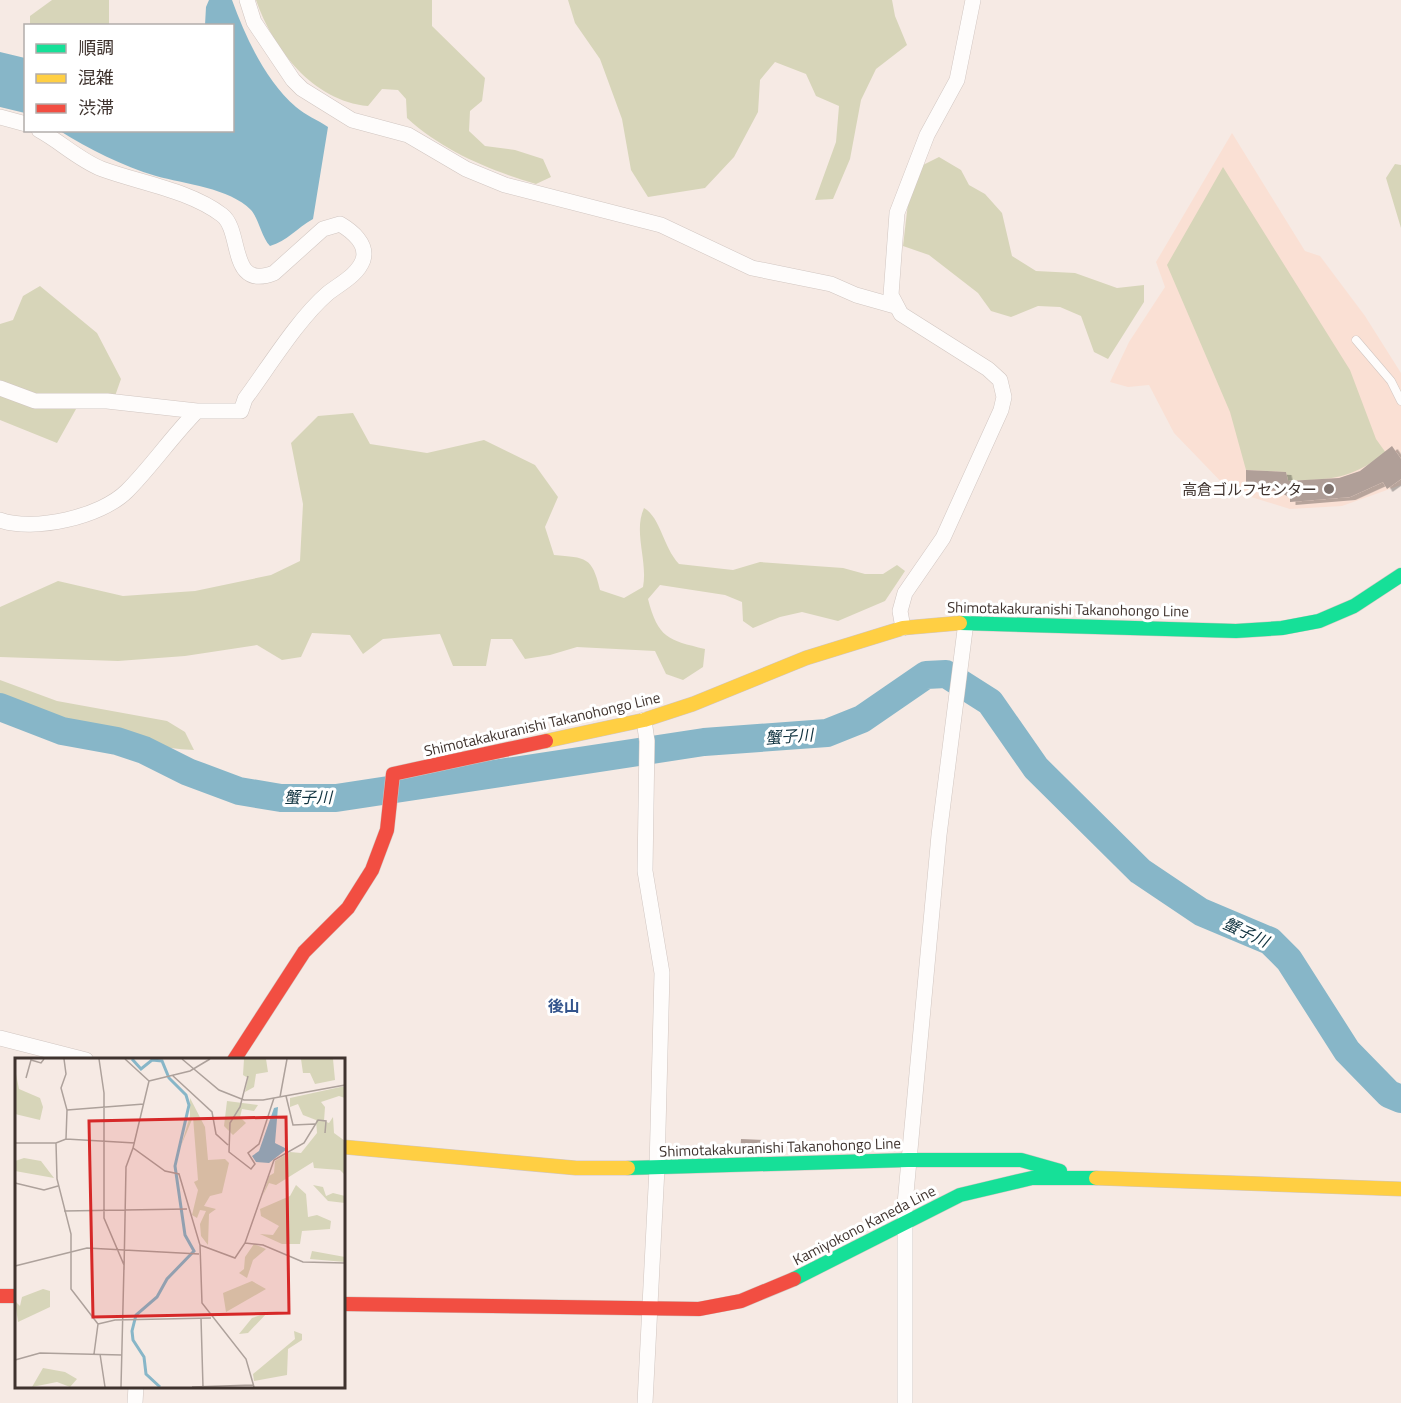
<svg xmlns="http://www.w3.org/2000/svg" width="1401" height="1403" viewBox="0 0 1401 1403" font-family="'Titillium Web','Noto Sans JP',sans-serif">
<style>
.built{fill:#fae0d4}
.green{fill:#d7d5b9}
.water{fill:#87b6c8}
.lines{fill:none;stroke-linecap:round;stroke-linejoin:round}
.river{stroke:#87b6c8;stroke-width:28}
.building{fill:#b09f98;filter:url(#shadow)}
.lane-casing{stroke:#d1c6c1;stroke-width:9}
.street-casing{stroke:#d1c6c1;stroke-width:16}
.fast-casing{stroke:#d1c6c1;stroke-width:15}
.slow-casing{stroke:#d1c6c1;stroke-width:15}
.jam-casing{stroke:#d1c6c1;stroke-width:15}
.lane{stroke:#fefcfb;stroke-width:8}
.street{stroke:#fefcfb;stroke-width:15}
.fast{stroke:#16e098;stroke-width:14}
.slow{stroke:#ffcf43;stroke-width:14}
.jam{stroke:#f24e42;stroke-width:14}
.poi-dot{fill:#7f736e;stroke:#fff;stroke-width:2}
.labels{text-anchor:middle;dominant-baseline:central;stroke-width:6;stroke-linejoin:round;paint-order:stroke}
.poi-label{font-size:15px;fill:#3f332e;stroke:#fff;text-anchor:end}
.street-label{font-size:15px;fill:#3f332e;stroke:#fff}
.water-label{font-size:16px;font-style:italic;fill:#0e313e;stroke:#fff}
.neighbourhood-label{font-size:16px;font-weight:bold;fill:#33548c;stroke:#fff}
.inset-river{fill:none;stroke:#87b6c8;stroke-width:3}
.inset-road{fill:none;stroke:#ada19b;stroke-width:1.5}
.view{fill:#d62828;fill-opacity:0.15;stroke:#d62828;stroke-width:3}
.inset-edge{fill:none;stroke:#3f332e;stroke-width:3}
</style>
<defs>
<filter id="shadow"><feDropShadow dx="5.5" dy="3" stdDeviation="0" flood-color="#0004"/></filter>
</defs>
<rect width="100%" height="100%" fill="#f6eae4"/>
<path class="built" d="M1232,133L1305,251L1320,256L1365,316L1401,373V485L1342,506L1290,509L1229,490L1174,433L1149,385L1128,387L1110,382L1129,342L1165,287L1156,262Z"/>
<path class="green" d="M52,0H109V25H30V16Z
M256,0H432V26L485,78L482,101L470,111L469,131L485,146L515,150L543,159L551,177L536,184C489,170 443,151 407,118L406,99L398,90L382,89L368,106C313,101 273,49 256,0Z
M568,0H892L895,16L907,45L876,69L861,100L850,159L833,199L815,200L836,142L839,106L816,96L806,74L775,62L760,80L758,112L734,157L705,188L648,197L631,170L622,119L600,59L575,23Z
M939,157L961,170L969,185L985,194L1002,213L1012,256L1036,271L1075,273L1117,288L1144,285V302L1108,359L1094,352L1081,316L1060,307L1038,306L1011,317L991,311L978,293L929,255L903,246L908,203L923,165Z
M1395,164L1401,165V228L1386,178Z
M1223,167L1350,370L1376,439L1386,453C1348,480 1333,479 1288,481L1286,472L1246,470L1230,412L1167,265Z
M40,286L97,333L121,379L115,396L85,393L57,443L0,420V324L13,320L23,296Z
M353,413L370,444L427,453L484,440L535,465L558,497L545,527L554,555C586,558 592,556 600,590L624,598L643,587C648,561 633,532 644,508C661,518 663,547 679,564L733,570L760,562L843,568L865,574H883L897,565L905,571L885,601L838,621L802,612L780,617L753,628L743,621L742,602L725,595L660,585L648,599C658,638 668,640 705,649L703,667L683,680L666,674L655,651L577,647L550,655L525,659L512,639H491L486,666H453L440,634L383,639L363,654L350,635L312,633L301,657L282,660L257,645L185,656L118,661L0,657V607L58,581L123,596L195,591L271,575L300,561L303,504L291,443L318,416Z
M0,680L57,701L167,721L185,732L194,750C127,747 63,719 0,696Z"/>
<path class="water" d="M209,0H232C246,38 265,80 296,107C305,115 318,120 328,127L313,219C297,228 287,241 270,246C261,236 259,219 251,210C230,188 184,184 156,176C122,166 89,149 60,131L232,130V26L205,25L206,7Z
M0,52L25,58V113L0,107Z"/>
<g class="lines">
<path class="river" d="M0,707L62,731L117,741L144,750L188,772L239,791L281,798H336L704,742L827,733L862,719L926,675L946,674L990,702L1036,768L1140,871L1201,912L1270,941L1289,960L1347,1051L1389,1094L1401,1099"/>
</g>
<path class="building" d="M1392,446L1401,459V479L1387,489L1383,482L1350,497L1290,502V498L1274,488L1246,487V470L1286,472L1288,481L1339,478L1360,471Z
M741,1139L764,1140V1152L740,1153Z"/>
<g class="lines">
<defs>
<path id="lane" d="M1356,340L1391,381L1401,401"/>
<path id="street" d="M247,0L254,22L293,80L302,89L352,120L408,135L466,169L505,185L661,225L752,268L831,284L856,295L895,306
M0,117L26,124
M0,388L35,401H107L197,411H241L245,399C268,368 298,319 327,294C339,284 357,276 363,260C368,244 352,231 340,224L323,229L274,273C228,291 243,231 222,215C189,190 140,183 102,169C79,160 61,142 39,130
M0,520C34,532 101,517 127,491C152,466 172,436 197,411
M903,628L900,611L905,593L943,538L1001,410L1004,397L1000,380L988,369L901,314L891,295L897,213L927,135L957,80L973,0
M644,720L647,741L645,871L662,973L657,1168L645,1403
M0,1038L86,1060
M135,1403L136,1386
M905,1403V1204L939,835L966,622"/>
<path id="fast" d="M960,623L1236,631L1282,628L1319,621L1354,606L1401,575
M628,1168L908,1160H1021L1060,1171
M794,1279L960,1195L1032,1178H1096"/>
<path id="slow" d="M546,741L644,720L693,704L806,658L903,628L960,623
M344,1147L576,1168H628
M1096,1178L1401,1189"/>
<path id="jam" d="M234,1060L304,952L348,908L372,870L387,830L393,774L546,741
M0,1296H16
M344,1304L699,1309L741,1301L794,1279"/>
</defs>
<use href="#lane" class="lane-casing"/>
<use href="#street" class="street-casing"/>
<use href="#fast" class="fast-casing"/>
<use href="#slow" class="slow-casing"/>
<use href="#jam" class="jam-casing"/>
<use href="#lane" class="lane"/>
<use href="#street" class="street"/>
<use href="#fast" class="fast"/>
<use href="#slow" class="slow"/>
<use href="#jam" class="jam"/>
</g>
<circle class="poi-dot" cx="1329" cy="489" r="6"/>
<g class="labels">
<g class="poi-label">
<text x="1317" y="489">高倉ゴルフセンター</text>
</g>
<g class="street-label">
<text transform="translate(1068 609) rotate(1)">Shimotakakuranishi Takanohongo Line</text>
<text transform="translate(542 724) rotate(-13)">Shimotakakuranishi Takanohongo Line</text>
<text transform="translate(780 1147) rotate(-2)">Shimotakakuranishi Takanohongo Line</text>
<text transform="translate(864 1225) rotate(-27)">Kamiyokono Kaneda Line</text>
</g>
<g class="water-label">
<text transform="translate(789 736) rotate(-4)">蟹子川</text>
<text x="308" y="797">蟹子川</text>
<text transform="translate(1246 932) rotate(25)">蟹子川</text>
</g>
<g class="neighbourhood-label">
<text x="564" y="1006">後山</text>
</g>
</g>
<g transform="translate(15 1058)">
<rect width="330" height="330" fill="#f6eae4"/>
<path d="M229,1H251L253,14L241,16L239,29L230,34L233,20L228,17ZM286,1H318L320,22L300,26L295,15H288ZM1,16L4,31L25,40L28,49L25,62L0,56ZM330,28V40L324,38L306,44L310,49L309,63L314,65L318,59L319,75L330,83V117L325,112L299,110L298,104L261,127L254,125L248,137L254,118L259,115L260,103L275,94L286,95L302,75L301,62L288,57L283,46L275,49V40ZM175,40L190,69L193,102L210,101L214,105L207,135L195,138L189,148L201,151L194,156L193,187L186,178L185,166L191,153L185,152L182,160L177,157L183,132L179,124L183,122L178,59L166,88L175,58ZM212,43L243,47L239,53L227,51L225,59L231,65L218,77L209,68ZM9,100L26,103L39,120L0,113V103ZM281,127L291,136L293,159L302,157L316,163L315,171L287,173L285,186H267L245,176L258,177L264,168L246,158L245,151L275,138ZM298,127L308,129L311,138L318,135L330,138V145L313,143ZM239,186L251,191L238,202L232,220L224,215L229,211L230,199ZM297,193L330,199V204L295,201ZM237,223L251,231L211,254L208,235ZM28,231L35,233V249L3,264L0,243L5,248L7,239ZM252,255L233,275L224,276L237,260ZM279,273L287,276V282L273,291L272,317L239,323L238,316L280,281ZM28,310L50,314L62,321L55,329L42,324L17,329Z" fill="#d7d5b9"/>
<path d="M263,49L260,85L272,91L254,105L241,104L237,98L244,93L259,50Z" fill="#87b6c8"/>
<path class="inset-river" d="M117,1L126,11L137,2L147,3L154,20L171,37L174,47L160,108L170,177L179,193L152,221L142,239L121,257L117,273L118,282L129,299L131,316L145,329"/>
<path class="inset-road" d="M49,1L51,16L46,30L52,52L51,81M84,1L89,35V160L109,207L106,329M110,1L134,23M167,1L204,32L229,42H248L330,27M157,17L197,54L201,76L213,87M233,18L225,49L215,65L214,94L236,111L240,106L233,95L244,86L259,40M11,20L16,2L26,5L29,1M134,23L175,13L195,1M271,38L278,67L300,66M265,39L272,1M52,52L129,46M0,85H41L51,81L120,85M41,85L42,121L56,176V231L83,266L79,296M118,90L134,23M0,125L29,132L43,128M49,153L172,151M230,185L248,187L288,204L330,205M185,187L220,200L230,185L259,102L289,85L303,62L311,63L310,75M0,208L72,190L184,196M109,212L111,109L118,90L150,113L164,116L185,187L187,245L231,301L239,329M186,260L188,329M83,266L100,262L196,260M85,296L90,329M0,302L25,295L107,297M177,329L238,327"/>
<path class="view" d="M271,59L274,255L78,259L74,63Z"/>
<rect width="330" height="330" class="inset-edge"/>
</g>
<rect x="24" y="24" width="210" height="108" fill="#ffffff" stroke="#b2adab" stroke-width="1.5"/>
<rect x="36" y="44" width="30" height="9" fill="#16e098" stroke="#b2adab" stroke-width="1.5"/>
<text x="78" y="54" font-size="18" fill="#3f332e">順調</text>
<rect x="36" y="74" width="30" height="9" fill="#ffcf43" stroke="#b2adab" stroke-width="1.5"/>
<text x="78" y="84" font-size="18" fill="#3f332e">混雑</text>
<rect x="36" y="104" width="30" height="9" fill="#f24e42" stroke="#b2adab" stroke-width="1.5"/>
<text x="78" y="114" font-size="18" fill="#3f332e">渋滞</text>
</svg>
